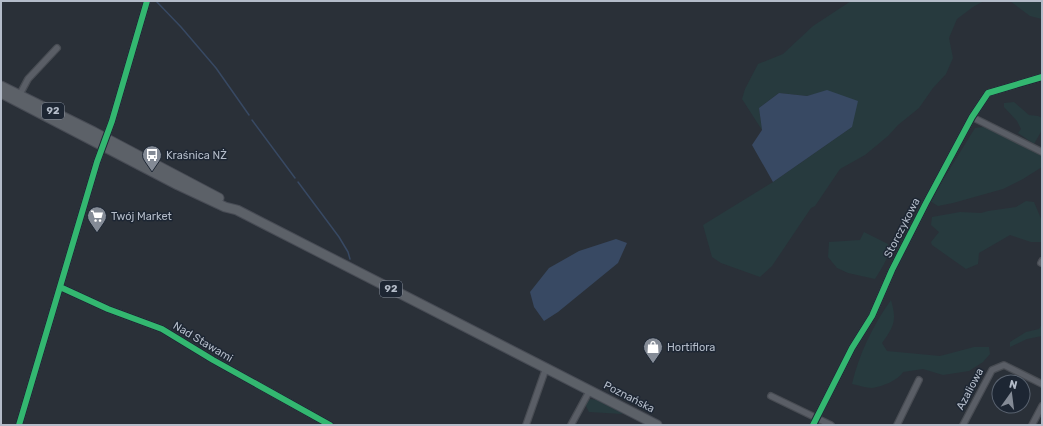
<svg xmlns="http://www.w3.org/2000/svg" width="1043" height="426" viewBox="0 0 1043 426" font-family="Rubik,sans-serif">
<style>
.green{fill:#273a3e}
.water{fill:#384963}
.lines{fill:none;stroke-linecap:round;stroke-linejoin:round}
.stream{stroke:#384963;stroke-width:1.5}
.street-casing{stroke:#484c53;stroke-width:8}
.primary-casing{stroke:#484c55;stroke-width:11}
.street{stroke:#5a5e66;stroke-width:5.5}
.primary{stroke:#5c6168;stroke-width:9}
.cycleway-casing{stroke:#1d2633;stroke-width:8}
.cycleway{stroke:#33b770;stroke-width:6}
.labels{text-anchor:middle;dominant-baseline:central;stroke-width:3;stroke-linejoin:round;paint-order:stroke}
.shield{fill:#1d2633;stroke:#878f9c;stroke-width:1}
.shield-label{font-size:10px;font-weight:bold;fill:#b4bcc9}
.poi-label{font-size:11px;fill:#b4bcc9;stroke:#1d2633;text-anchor:start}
.street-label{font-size:11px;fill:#b4bcc9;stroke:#1d2633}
</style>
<rect width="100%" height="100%" fill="#2a3038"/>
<path class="green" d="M851,1H984L973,7L957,19L949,38L953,58L946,74L933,88L919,108L898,125L888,136L865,155L840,169L815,206L811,208L772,266L760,277L721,263L712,257L703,225L773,182L852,127L827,91L807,96L779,93L759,108L762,130L742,99L745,89L758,64L783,54L813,26Z
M1010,1H1042V19L1030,16Z
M1014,102L1029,115L1038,116L1042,118V130L1034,144L1018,133L1021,129L1017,121L1004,107V103Z
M983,127H987L1042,156V167L1023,179L1003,189L953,203L938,206L930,201L975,128Z
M1026,201L1034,202L1042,221V242H1031L1010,235L979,253L978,264L966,269L932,245L931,242L939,232L931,225L932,217L960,212L981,213L988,211L1016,207Z
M864,232L888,244C891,256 881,269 875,279L848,273L837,268L828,257L829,242L860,240Z
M891,300C897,321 894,326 882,343L887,351L940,356L974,347H989L990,354L983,362L969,371L943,375L923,369L903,372C899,380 881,387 872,388C866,388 858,385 852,384C859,354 873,325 891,300Z
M1042,324V336L1027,339L1010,347V342L1026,332L1039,329Z
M590,399L597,400L622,413V414L589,412L586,406V403Z"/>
<path class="water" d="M827,90L858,101L852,127L773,182L752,145L762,130L759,108L779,93L807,96Z
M616,239L627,243L618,263L558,312L544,321L534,307L530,292L549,268L579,251Z"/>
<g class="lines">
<path class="stream" d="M156,1L181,27L216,68L249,115
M252,120L295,178
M298,182L339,237L348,252L350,259"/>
<defs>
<path id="street" d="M20,94L28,79L57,48
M972,117L1042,152
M1041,263L1042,261
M60,287L108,309L162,329L213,360L330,425
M771,396L831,425
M19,425L97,162L112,121L147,1
M526,425L546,368
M571,425L590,390
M813,425L852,348L872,316L892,270L926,203L972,117L988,93L1042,77
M897,425L919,380
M963,425L992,370L1004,365L1042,384
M1032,425L1042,406"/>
<path id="primary" d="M1,86L94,132L219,198
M1,93L178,185L225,207L237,210L657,425"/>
</defs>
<use href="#street" class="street-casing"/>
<use href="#primary" class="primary-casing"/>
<use href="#street" class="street"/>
<use href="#primary" class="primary"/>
<defs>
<path id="cycleway" d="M60,287L108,309L162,329L213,360L330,425
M19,425L97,162L112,121L147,1
M813,425L852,348L872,316L892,270L926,203L972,117L988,93L1042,77"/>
</defs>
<use href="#cycleway" class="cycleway-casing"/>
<use href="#cycleway" class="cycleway"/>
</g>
<defs>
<symbol id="bus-pin" viewBox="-11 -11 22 30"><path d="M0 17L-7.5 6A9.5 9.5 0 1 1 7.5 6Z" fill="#848b96" stroke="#1d2633"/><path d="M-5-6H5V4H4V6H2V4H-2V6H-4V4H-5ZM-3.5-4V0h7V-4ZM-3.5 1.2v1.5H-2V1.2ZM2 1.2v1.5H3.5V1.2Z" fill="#fff"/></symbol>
<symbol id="supermarket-pin" viewBox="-11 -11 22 30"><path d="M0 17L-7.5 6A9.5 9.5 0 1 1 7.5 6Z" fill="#848b96" stroke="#1d2633"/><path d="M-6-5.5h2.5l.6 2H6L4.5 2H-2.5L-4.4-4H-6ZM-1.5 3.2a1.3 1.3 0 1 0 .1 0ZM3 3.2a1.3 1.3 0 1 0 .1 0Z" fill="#fff"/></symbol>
<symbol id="shop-pin" viewBox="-11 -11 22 30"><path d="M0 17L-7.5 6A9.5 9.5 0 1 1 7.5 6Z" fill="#848b96" stroke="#1d2633"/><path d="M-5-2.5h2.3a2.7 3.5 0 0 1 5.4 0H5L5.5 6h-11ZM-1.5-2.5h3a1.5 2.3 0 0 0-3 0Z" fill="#fff"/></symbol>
</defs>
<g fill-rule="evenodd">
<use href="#bus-pin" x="141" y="144" width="22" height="30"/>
<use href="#supermarket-pin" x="86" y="205" width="22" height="30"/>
<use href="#shop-pin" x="642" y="336" width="22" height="30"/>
</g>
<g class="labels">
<g class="shield">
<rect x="42" y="103" width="22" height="16" rx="3"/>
<rect x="380" y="281" width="22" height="16" rx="3"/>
</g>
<g class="shield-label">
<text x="53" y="111">92</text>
<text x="391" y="289">92</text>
</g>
<g class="poi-label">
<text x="166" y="155">Kraśnica NŻ</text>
<text x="111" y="216">Twój Market</text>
<text x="667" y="347">Hortiflora</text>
</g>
<g class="street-label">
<text transform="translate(902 228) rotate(-63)">Storczykowa</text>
<text transform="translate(203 342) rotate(31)">Nad Stawami</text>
<text transform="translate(970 389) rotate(-62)">Azaliowa</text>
<text transform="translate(629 397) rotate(27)">Poznańska</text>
</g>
</g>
<rect width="1043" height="426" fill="none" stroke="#b4bcc9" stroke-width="4"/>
<g transform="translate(1011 394) rotate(14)"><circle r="19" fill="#1d2633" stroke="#59626f"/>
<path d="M0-3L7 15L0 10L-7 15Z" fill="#848b96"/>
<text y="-6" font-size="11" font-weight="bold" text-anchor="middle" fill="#b4bcc9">N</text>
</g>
</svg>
